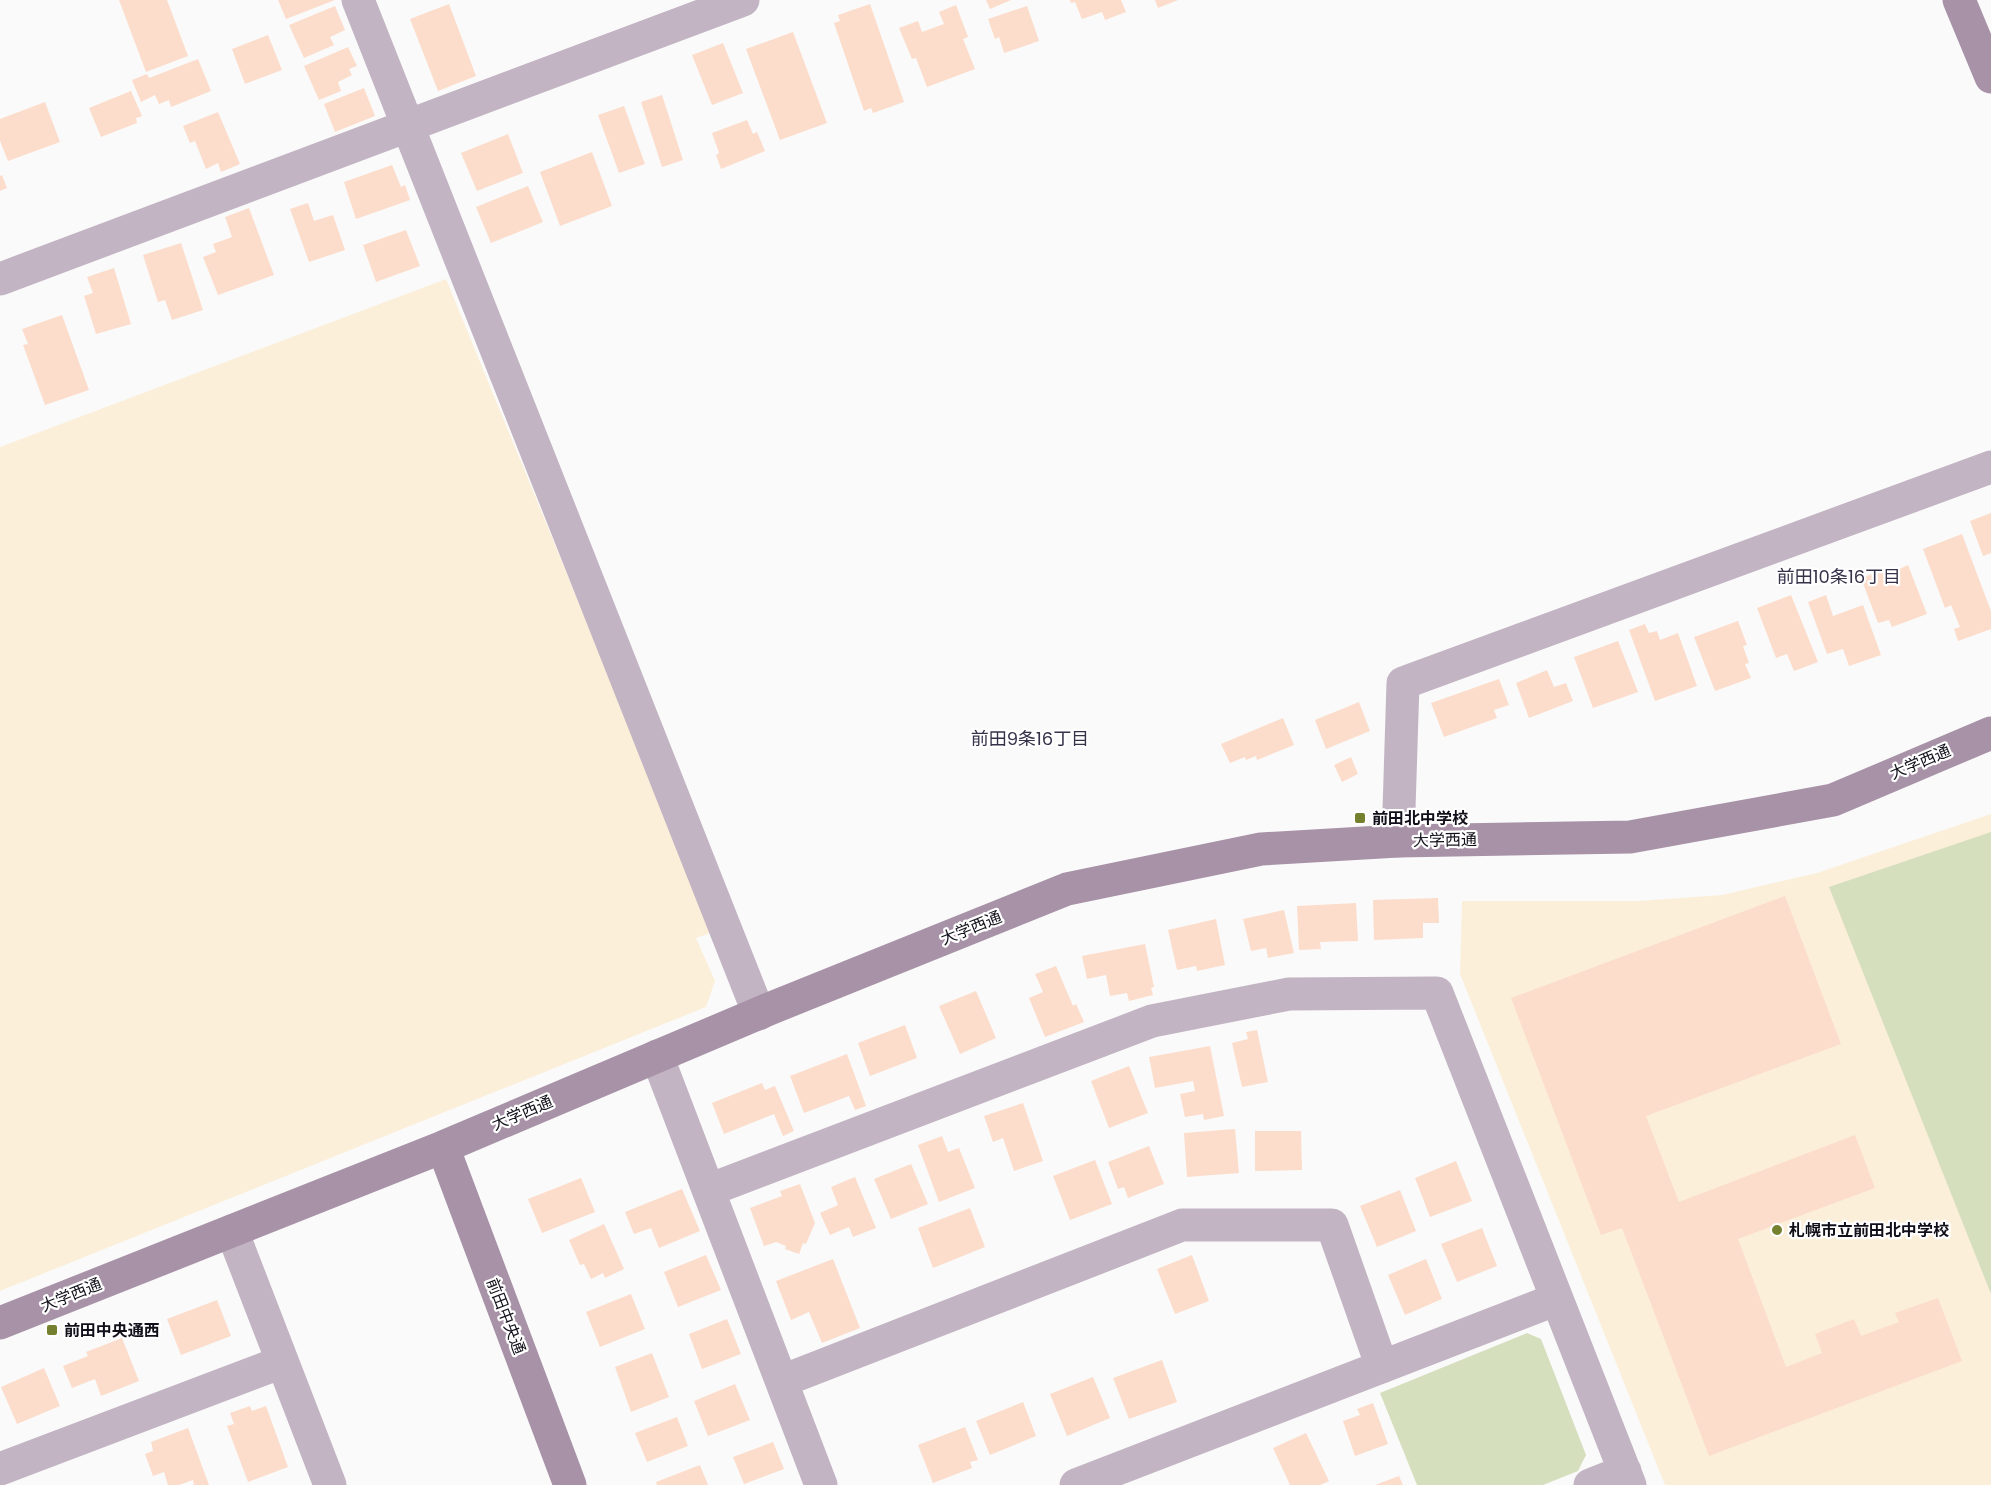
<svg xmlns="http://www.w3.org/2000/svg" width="1991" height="1485" viewBox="0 0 1991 1485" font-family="Poppins,'Noto Sans JP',sans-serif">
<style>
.education{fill:#fbefda}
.green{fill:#d5dfbe}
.building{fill:#fcddcb}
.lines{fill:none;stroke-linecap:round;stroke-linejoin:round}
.street{stroke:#c3b4c3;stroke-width:33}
.secondary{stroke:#a892a7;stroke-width:33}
.poi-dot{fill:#75812f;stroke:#fff;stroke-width:2}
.labels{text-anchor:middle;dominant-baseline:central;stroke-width:4.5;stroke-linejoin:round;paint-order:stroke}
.street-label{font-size:16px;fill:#110f19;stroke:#fff}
.poi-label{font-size:16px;font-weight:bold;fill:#110f19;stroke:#fff;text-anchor:start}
.neighbourhood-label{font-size:18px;fill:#36324a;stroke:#fff}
</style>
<rect width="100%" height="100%" fill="#fafafa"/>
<path class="education" d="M446,279L714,932L696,938L715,981L706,1007L0,1291V447Z
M1991,814V1485H1665L1460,974L1462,901H1639L1722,895L1817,873Z"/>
<path class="green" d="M1991,832V1294L1829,887Z
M1527,1333L1541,1339L1586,1455L1578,1471L1543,1485H1417L1380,1393Z"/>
<path class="building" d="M119,0H167L188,56L146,72Z
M278,0H335L286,19Z
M986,0H1011L990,9Z
M1070,0H1121L1126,12L1105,20L1102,12L1082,19L1075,2L1071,3Z
M1155,0H1178L1158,8Z
M449,4L476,76L438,91L410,19Z
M870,4L904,102L873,113L871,108L864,111L834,23L840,21L838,15Z
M956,5L968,37L963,39L975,69L927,87L916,58L912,59L899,28L918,21L922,32L944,24L939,12Z
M335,6L345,30L330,37L334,45L304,58L289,25Z
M1027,6L1039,41L1004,53L999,37L995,39L988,19Z
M793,32L827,123L780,140L746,49Z
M268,35L282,70L245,84L232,49Z
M723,43L743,93L712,105L692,55Z
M348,47L357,66L349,69L352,75L338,82L341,91L319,100L304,66Z
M198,59L211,91L171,107L169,100L159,104L155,95L141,102L132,80L147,74L149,78Z
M364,88L375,116L335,132L324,104Z
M131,91L142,116L136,118L137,123L101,137L89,108Z
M662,95L683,160L662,167L641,102Z
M45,102L60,142L8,161L0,141V119Z
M624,106L645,164L619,173L598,115Z
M218,112L240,164L221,172L218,163L206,169L195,141L190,143L183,126Z
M747,120L753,134L757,132L765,151L721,169L716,155L719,153L712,133Z
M508,134L523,173L477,191L461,153Z
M592,152L612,206L560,226L540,172Z
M392,165L401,187L405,185L410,200L356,219L344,182Z
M2,175L7,188L0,191V176Z
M528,186L543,222L491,243L476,207Z
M308,203L314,221L333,215L345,250L309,262L290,209Z
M249,208L274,275L218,295L203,257L216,252L213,244L232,237L225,217Z
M406,230L420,266L376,282L363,245Z
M181,243L203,310L172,320L165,300L158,302L143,255Z
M114,268L131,324L96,334L84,296L93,293L87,277Z
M62,315L89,390L45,405L23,345L28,344L22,329Z
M1991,513V553L1983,556L1970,521Z
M1962,534L1991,611V629L1958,641L1954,629L1960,627L1951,605L1945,608L1923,549Z
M1908,565L1927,614L1892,627L1889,620L1878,623L1861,578L1891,567L1893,572Z
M1791,595L1818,662L1794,671L1787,654L1776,658L1757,608Z
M1826,595L1833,616L1863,605L1881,655L1849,666L1843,649L1827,654L1808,602Z
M1738,621L1747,645L1743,646L1749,663L1745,664L1751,678L1715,691L1694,637Z
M1645,624L1649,633L1657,631L1660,640L1678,633L1697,686L1655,701L1629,630Z
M1618,641L1638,692L1593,708L1574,657Z
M1547,670L1554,687L1566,683L1573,701L1529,718L1516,683Z
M1499,679L1509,705L1494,710L1497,718L1444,737L1431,703Z
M1359,702L1370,731L1326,749L1315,720Z
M1283,718L1294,745L1257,760L1256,756L1246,760L1245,757L1230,763L1221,744Z
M1351,757L1358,774L1342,782L1334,765Z
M1785,896L1841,1044L1646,1116L1679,1202L1855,1135L1875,1188L1738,1239L1786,1367L1822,1353L1815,1334L1854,1319L1861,1336L1899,1322L1895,1313L1938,1298L1962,1361L1709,1456L1622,1228L1601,1235L1511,998Z
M1438,898L1439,923H1423V938L1374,940L1373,900Z
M1356,903L1358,941L1320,942L1321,949L1299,950L1297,906Z
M1284,910L1294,953L1268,958L1266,948L1251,951L1243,919Z
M1216,919L1225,965L1197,971L1196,966L1177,970L1168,930Z
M1145,944L1154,987L1151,988L1153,995L1129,1001L1127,993L1110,996L1106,975L1087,979L1082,956Z
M1056,966L1073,1006L1076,1004L1084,1022L1045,1037L1029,998L1043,992L1035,974Z
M976,991L996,1038L960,1054L939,1006Z
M905,1025L917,1058L870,1076L858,1043Z
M1257,1030L1268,1082L1242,1087L1232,1043L1248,1039L1246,1032Z
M1210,1046L1224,1116L1204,1120L1203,1114L1185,1117L1180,1094L1195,1091L1193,1081L1155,1088L1149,1057Z
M847,1054L866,1106L855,1110L849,1096L804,1113L790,1076Z
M1129,1066L1148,1113L1109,1128L1091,1081Z
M762,1083L765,1090L775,1086L794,1131L783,1136L774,1114L724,1134L712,1103Z
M1023,1103L1043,1161L1014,1171L1003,1138L993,1142L984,1116Z
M1235,1129L1239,1173L1187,1177L1184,1133Z
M1255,1131H1301L1302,1170L1255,1171Z
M942,1136L948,1152L959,1148L975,1188L939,1202L918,1145Z
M1149,1146L1164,1184L1128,1198L1124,1187L1118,1189L1108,1162Z
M1095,1160L1112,1204L1070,1220L1053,1176Z
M1456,1161L1472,1201L1430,1217L1415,1178Z
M911,1164L928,1204L891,1219L874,1179Z
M855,1177L876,1228L853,1237L849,1227L830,1235L820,1213L838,1205L831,1187Z
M581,1178L595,1212L542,1233L528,1199Z
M800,1184L815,1223L806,1244L803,1243L799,1254L785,1249L786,1246L776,1242L764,1246L750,1208L782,1196L780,1191Z
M682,1189L700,1231L659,1248L651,1228L634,1234L625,1212Z
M1400,1190L1416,1231L1377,1247L1360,1206Z
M970,1208L985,1247L933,1268L918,1228Z
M604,1224L624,1269L605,1278L603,1273L591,1279L584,1264L580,1265L569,1240Z
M1482,1228L1497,1266L1457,1282L1441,1244Z
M706,1255L721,1290L678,1307L664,1272Z
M1192,1255L1209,1301L1175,1314L1157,1269Z
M833,1259L860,1328L822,1343L809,1312L791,1320L776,1281Z
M1426,1259L1442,1299L1405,1315L1388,1275Z
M631,1294L645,1329L600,1347L586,1312Z
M217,1300L231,1336L181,1355L167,1319Z
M727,1319L741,1354L702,1369L689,1334Z
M122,1338L139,1381L101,1396L95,1379L72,1388L63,1366L88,1356L86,1352Z
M652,1353L669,1397L631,1412L615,1367Z
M1162,1360L1177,1402L1129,1419L1113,1378Z
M44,1368L60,1406L17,1424L1,1387Z
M1093,1377L1110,1418L1067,1436L1050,1394Z
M735,1384L750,1420L708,1436L694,1401Z
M1023,1402L1036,1436L990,1455L976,1421Z
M1373,1403L1388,1444L1355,1456L1343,1421L1360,1415L1357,1409Z
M250,1406L252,1411L266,1406L288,1467L248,1482L227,1426L234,1424L230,1413Z
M677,1417L688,1446L647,1462L635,1433Z
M965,1427L978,1460L970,1462L972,1468L933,1483L918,1445Z
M188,1428L209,1485H194L193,1480L179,1485H168L164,1472L153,1476L145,1454L153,1451L151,1442Z
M1306,1433L1329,1481L1320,1485H1290L1273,1448Z
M773,1442L784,1469L744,1484L733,1457Z
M700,1465L708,1485H657L656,1482Z
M1399,1476L1403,1485H1375Z"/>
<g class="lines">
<path class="street" d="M358,0L759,1014
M0,279L743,0
M1398,841L1403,683L1991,467
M657,1056L821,1485
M709,1190L1152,1021L1289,994L1437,993L1630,1485
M232,1231L330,1485
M782,1381L1182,1225H1332L1382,1367
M0,1469L282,1362
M1076,1485L1557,1299
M1590,1485L1625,1471"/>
<path class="secondary" d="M1959,0L1991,77
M443,1147L570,1485
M0,1323L443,1147L769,1009L1067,889L1261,849L1398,841L1630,837L1833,800L1991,733"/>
</g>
<g class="poi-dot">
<rect x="1354" y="812" width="12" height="12" rx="3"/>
<circle cx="1777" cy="1230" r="6"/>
<rect x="46" y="1324" width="12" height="12" rx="3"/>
</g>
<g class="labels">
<g class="street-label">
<text transform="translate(1920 762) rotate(-23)">大学西通</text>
<text transform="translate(1445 840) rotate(-1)">大学西通</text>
<text transform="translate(971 928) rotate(-22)">大学西通</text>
<text transform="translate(522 1113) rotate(-23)">大学西通</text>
<text transform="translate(71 1295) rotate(-22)">大学西通</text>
<text transform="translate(506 1316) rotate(69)">前田中央通</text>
</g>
<g class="poi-label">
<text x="1372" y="818">前田北中学校</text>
<text x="1789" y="1230">札幌市立前田北中学校</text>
<text x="64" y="1330">前田中央通西</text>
</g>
<g class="neighbourhood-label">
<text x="1839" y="576">前田10条16丁目</text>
<text x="1030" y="738">前田9条16丁目</text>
</g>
</g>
</svg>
